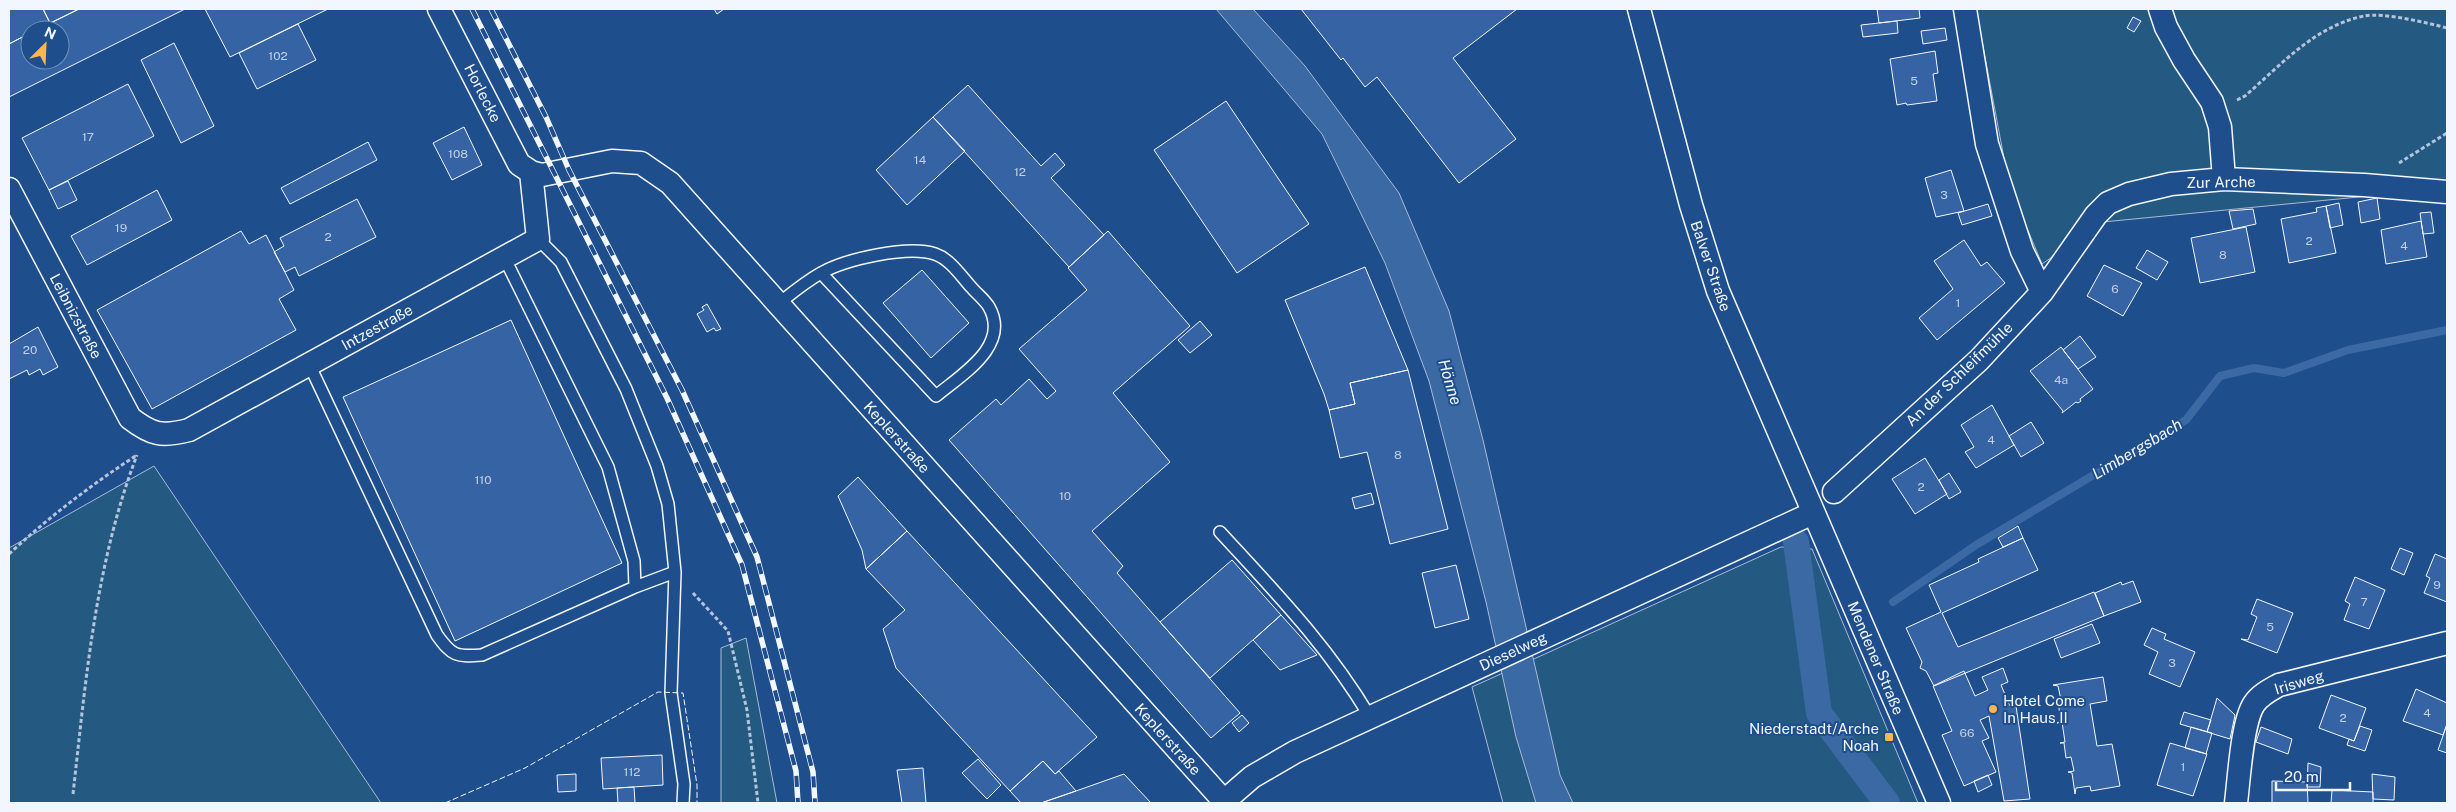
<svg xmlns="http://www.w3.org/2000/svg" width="2456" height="812" viewBox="0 0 2456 812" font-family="'Public Sans',sans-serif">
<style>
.green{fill:#245a82;stroke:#a8bbd7}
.water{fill:#3b69a3;stroke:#a8bbd7}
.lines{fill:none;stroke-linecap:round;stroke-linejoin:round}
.stream{stroke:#3b69a3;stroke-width:8}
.canal{stroke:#3b69a3;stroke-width:26}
.building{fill:#3563a3;stroke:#f2f6ff}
.service-casing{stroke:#f2f6ff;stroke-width:14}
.minor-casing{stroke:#f2f6ff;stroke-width:25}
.path{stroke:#b3c4dc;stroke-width:3;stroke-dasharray:4 2.5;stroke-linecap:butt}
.service{stroke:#1f4e8c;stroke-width:11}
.minor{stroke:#1f4e8c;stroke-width:22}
.rail-casing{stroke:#f2f6ff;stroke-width:5.5}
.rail{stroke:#1f4e8c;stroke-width:4;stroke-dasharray:11;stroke-linecap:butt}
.fence{stroke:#f2f6ff;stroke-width:1;stroke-dasharray:6 2.5;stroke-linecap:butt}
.poi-dot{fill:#ffb74d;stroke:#1f4e8c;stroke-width:2}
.labels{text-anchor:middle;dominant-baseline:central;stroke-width:4;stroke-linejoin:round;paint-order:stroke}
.number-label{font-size:12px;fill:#c3d1e8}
.street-label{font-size:15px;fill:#f2f6ff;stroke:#1f4e8c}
.poi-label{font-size:15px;fill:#f2f6ff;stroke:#1f4e8c;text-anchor:start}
.water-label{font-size:16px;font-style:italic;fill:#f2f6ff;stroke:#1f4e8c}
</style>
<rect width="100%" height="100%" fill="#1f4e8c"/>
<path class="green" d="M1976,9H2447V203L2379,195L2103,222L2042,264L2009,185Z
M154,466L381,803H9V548Z
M1781,547L1812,549L1918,803H1503L1472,687Z
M746,638L777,803H721V648Z"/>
<path class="water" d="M1216,9H1253L1305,66L1399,193L1449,311L1483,440L1560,775L1573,803H1536L1516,737L1486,602L1429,381L1385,263L1322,134Z"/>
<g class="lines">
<path class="stream" d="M1893,602L1976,545L2186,420L2220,376L2254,368L2284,373L2348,350L2447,330"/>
<path class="canal" d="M1796,542L1819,713L1887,803"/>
</g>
<path class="building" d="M9,9H43L50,23L37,30H30V33L9,44Z
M43,9H79L50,23Z
M79,9H185L9,97V44L30,33V60H60V30H37Z
M205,9H328L230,57Z
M714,9H724L717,14Z
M1301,9H1517L1453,58L1516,139L1459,183L1377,77L1365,87L1343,58L1341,60Z
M1877,9H1919L1920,18L1879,23Z
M2133,17L2141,21L2134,32L2127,28Z
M1897,21L1898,33L1863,37L1861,25Z
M298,24L316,60L257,89L239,53Z
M1945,28L1947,40L1923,44L1921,31Z
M174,43L214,126L181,143L141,60Z
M1935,51L1938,73L1933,74L1937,101L1907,105L1906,103L1897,105L1890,59Z
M128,84L154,136L49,190L22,138Z
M968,85L1041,166L1055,153L1065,165L1051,178L1104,235L1069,267L933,117Z
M1226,101L1309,224L1237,273L1154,150Z
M933,117L965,151L907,205L876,170Z
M464,127L482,165L452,180L433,143Z
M368,142L377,160L290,204L281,188Z
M1951,170L1964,211L1936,217L1925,178Z
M68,181L77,200L58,209L49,190Z
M157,190L172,220L87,265L71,236Z
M2377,198L2380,219L2361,223L2358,202Z
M357,199L376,237L299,276L295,267L285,272L274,252L284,246L280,238Z
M2339,203L2343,225L2330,228L2326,206Z
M1988,204L1992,216L1962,225L1958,213Z
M2326,206L2336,253L2289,263L2281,219L2317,212L2316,208Z
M2253,209L2256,224L2233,229L2229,211Z
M2431,212L2434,233L2423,234L2420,213Z
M2421,221L2427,257L2386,264L2381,230Z
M2246,227L2255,272L2200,283L2191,238Z
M241,231L249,244L266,235L294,290L279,299L296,330L152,409L97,310Z
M1108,231L1190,326L1113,393L1170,462L1092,531L1123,566L1117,573L1240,713L1211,738L949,440L996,399L1001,405L1029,379L1047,399L1056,391L1019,349L1087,290L1068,268Z
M1964,240L1981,266L1987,262L2005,283L1937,340L1919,318L1953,289L1934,261Z
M2147,250L2168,262L2157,280L2136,268Z
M2104,265L2142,283L2123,316L2087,296Z
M1365,267L1408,370L1350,383L1355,404L1329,410L1324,394L1285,300Z
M922,270L969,323L931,358L883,303Z
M707,304L721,329L716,331L714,328L707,332L697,314L704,310L702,307Z
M511,320L622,563L455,641L343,397Z
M1200,321L1212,335L1190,353L1178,340Z
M38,327L58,367L43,375L40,369L29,375L27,370L9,379V344Z
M2080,336L2096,357L2078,369L2063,350Z
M2061,347L2093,389L2080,399L2081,401L2078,403L2076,402L2062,413L2063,411L2030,371Z
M1408,370L1448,529L1390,544L1367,452L1340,458L1329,410L1355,404L1350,383Z
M1992,405L2014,445L1976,468L1965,452L1974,447L1961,425Z
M2031,422L2044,443L2021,457L2009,436Z
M1925,458L1947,494L1915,514L1892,479Z
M1949,473L1961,492L1949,499L1939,480Z
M858,477L907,531L866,569L862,550L838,496Z
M1371,493L1374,504L1355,509L1352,498Z
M2018,526L2023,538L2003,547L1998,538Z
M907,531L1097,737L1055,774L1043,761L1010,791L896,668L883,629L905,610L866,569Z
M2023,538L2038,570L1942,613L1958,647L2094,592L2104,616L1934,686L1926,671L1920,668L1922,662L1906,628L1941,612L1929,585L1979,562L1978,559Z
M2400,548L2413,553L2404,575L2391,569Z
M2435,554L2447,559V602L2424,593L2430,578L2426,576Z
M1232,560L1281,615L1210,678L1160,622Z
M1456,565L1469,619L1435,628L1422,573Z
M2355,577L2385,590L2369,629L2344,620L2350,604L2345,601Z
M2133,581L2141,602L2104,616L2095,593L2121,582L2122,585Z
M2257,599L2293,613L2277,653L2241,639L2248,640L2257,617L2251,614Z
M1281,615L1317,655L1280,670L1253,640Z
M2092,624L2100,643L2061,658L2054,639Z
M2152,628L2166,634L2164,639L2195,652L2180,687L2149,674L2158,652L2144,645Z
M2003,668L2008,682L2001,685L2010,706H2016L2030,799L2004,801L1989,716L1980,720L1989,738L1982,741L1996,772L1964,786L1942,735L1952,731L1933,686L1964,671L1975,696L1988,690L1982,677Z
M2103,677L2107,701L2090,704L2097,746L2112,744L2120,786L2091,791L2090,786L2076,788L2075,794L2072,773L2068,772L2074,771L2071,757L2066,758L2064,743H2060L2065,742L2062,722L2057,723L2061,721L2058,702H2053L2061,700L2058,686L2053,685Z
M2416,689L2447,703V724L2443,735L2403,721Z
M2331,695L2366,708L2354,741L2319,728Z
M2217,698L2235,715L2230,739L2207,732Z
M2184,712L2211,720L2207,732L2180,724Z
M1242,715L1249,723L1239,732L1232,723Z
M2447,724V753L2438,750Z
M2360,726L2372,730L2365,751L2347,745L2349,739L2354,741Z
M2191,727L2212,733L2206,754L2185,748Z
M2261,727L2292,739L2288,754L2256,742Z
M2170,743L2207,754L2193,796L2157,785Z
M662,755L663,785L603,789L601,758Z
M978,759L1001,785L987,799L962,773Z
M1043,761L1055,774L1059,771L1076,791L1041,803H1021L1010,791Z
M2308,763L2321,767L2320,787H2307Z
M923,768L926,803H902L897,770Z
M576,774V791L558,792L557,775Z
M1124,774L1151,803H1041L1076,791Z
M2372,774L2395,777L2394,800L2373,799Z
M1988,775L1992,785L1978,792L1974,781Z
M2272,781L2307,782L2308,803H2272Z
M634,787L635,803H618L617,788Z
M2332,790L2373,792V803H2331Z"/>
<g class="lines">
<defs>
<path id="service" d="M538,239L561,262L626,389L657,466L668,504L675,572L671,693L684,784L683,803
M504,257L608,467L634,561L635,587
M778,304C792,293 805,282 821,273C846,259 908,245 935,254C950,259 961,276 971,287C977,294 985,300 989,307C1011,346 961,375 936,396L821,273
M309,364L437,635C452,656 456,657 482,655L635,587L675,572
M1220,532C1276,593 1327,645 1370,717"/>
<path id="minor" d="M439,9L519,164L531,172L542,175L612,161L641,163L670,183L1223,800
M1639,9L1691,205L1718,291L1939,803
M2160,9L2166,27L2184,60L2212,102L2220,127L2224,179
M9,189L130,418C152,435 162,437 189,430L538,239L531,172
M2042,292L2096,215L2108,203L2129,194L2171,184L2224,179L2364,185L2447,192
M1834,492L1979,360L2042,292L2022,251L1987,144L1965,9
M1222,803L1252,777L1295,752L1813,513
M2236,803C2239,779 2242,722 2254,704C2260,695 2270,690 2279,685L2447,643"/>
</defs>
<use href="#service" class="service-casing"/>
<use href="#minor" class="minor-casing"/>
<path class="path" d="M2237,100L2245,96C2282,64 2315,26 2364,16C2383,12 2428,23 2447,28
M2399,163L2447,133
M9,554C49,517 91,485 137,455
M693,593L728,631L747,710L758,803
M73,794C86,679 95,565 137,455"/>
<use href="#service" class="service"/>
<use href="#minor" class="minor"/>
<defs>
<path id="rail" d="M472,9L667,398L742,565L796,771L798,803
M491,9L546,117L569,170L682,390L757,557L813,772L815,803"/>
</defs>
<use href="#rail" class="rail-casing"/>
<use href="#rail" class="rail"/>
<path class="fence" d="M445,803L525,768L658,692L683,693L697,785V803"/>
</g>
<g class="poi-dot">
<circle cx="1993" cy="709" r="5"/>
<rect x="1884" y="732" width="10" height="10" rx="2.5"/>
</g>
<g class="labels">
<g class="number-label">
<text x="278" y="56">102</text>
<text x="1914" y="81">5</text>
<text x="88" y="137">17</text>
<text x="458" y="154">108</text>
<text x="920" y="160">14</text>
<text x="1020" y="172">12</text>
<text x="1944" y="195">3</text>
<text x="121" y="228">19</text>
<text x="328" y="237">2</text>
<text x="2309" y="241">2</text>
<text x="2404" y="246">4</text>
<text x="2223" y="255">8</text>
<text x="2115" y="289">6</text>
<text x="1958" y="303">1</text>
<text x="30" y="350">20</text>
<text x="2061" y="380">4a</text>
<text x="1991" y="440">4</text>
<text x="1398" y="455">8</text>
<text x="483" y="480">110</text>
<text x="1921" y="487">2</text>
<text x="1065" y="496">10</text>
<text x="2437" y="585">9</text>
<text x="2364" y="602">7</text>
<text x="2270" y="627">5</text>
<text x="2172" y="663">3</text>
<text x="2427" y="713">4</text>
<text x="2343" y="718">2</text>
<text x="1967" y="733">66</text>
<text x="2183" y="767">1</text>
<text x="632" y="772">112</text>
</g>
<g class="street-label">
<text transform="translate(483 93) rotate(63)">Horlecke</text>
<text transform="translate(2221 182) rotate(-1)">Zur Arche</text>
<text transform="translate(1711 266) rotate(71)">Balver Straße</text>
<text transform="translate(76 316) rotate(62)">Leibnizstraße</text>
<text transform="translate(377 327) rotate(-29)">Intzestraße</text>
<text transform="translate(1959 374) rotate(-44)">An der Schleifmühle</text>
<text transform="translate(897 437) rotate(48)">Keplerstraße</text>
<text transform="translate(1513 651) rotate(-25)">Dieselweg</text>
<text transform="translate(1876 658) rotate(67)">Mendener Straße</text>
<text transform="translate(2299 682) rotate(-17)">Irisweg</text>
<text transform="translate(1168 739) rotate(48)">Keplerstraße</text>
</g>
<g class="poi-label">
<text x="2003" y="700">Hotel Come<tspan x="2003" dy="17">In Haus II</tspan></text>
<text x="1879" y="728" text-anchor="end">Niederstadt/Arche<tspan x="1879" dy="17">Noah</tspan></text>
</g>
<g class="water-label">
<text transform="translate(1450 382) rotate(73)">Hönne</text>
<text transform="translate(2137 449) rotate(-31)">Limbergsbach</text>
</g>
</g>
<rect width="2456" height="812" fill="none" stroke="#f2f6ff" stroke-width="20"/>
<g transform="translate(45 45) rotate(24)"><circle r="24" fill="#1f4e8c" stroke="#7391ba"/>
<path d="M0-4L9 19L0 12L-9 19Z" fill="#ffb74d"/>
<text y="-8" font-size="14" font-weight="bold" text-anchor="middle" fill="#f2f6ff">N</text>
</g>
<path d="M2276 782v8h74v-8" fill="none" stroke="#f2f6ff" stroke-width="2.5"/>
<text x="2284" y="782" font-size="15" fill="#f2f6ff" stroke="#1f4e8c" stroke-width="4" paint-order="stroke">20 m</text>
</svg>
